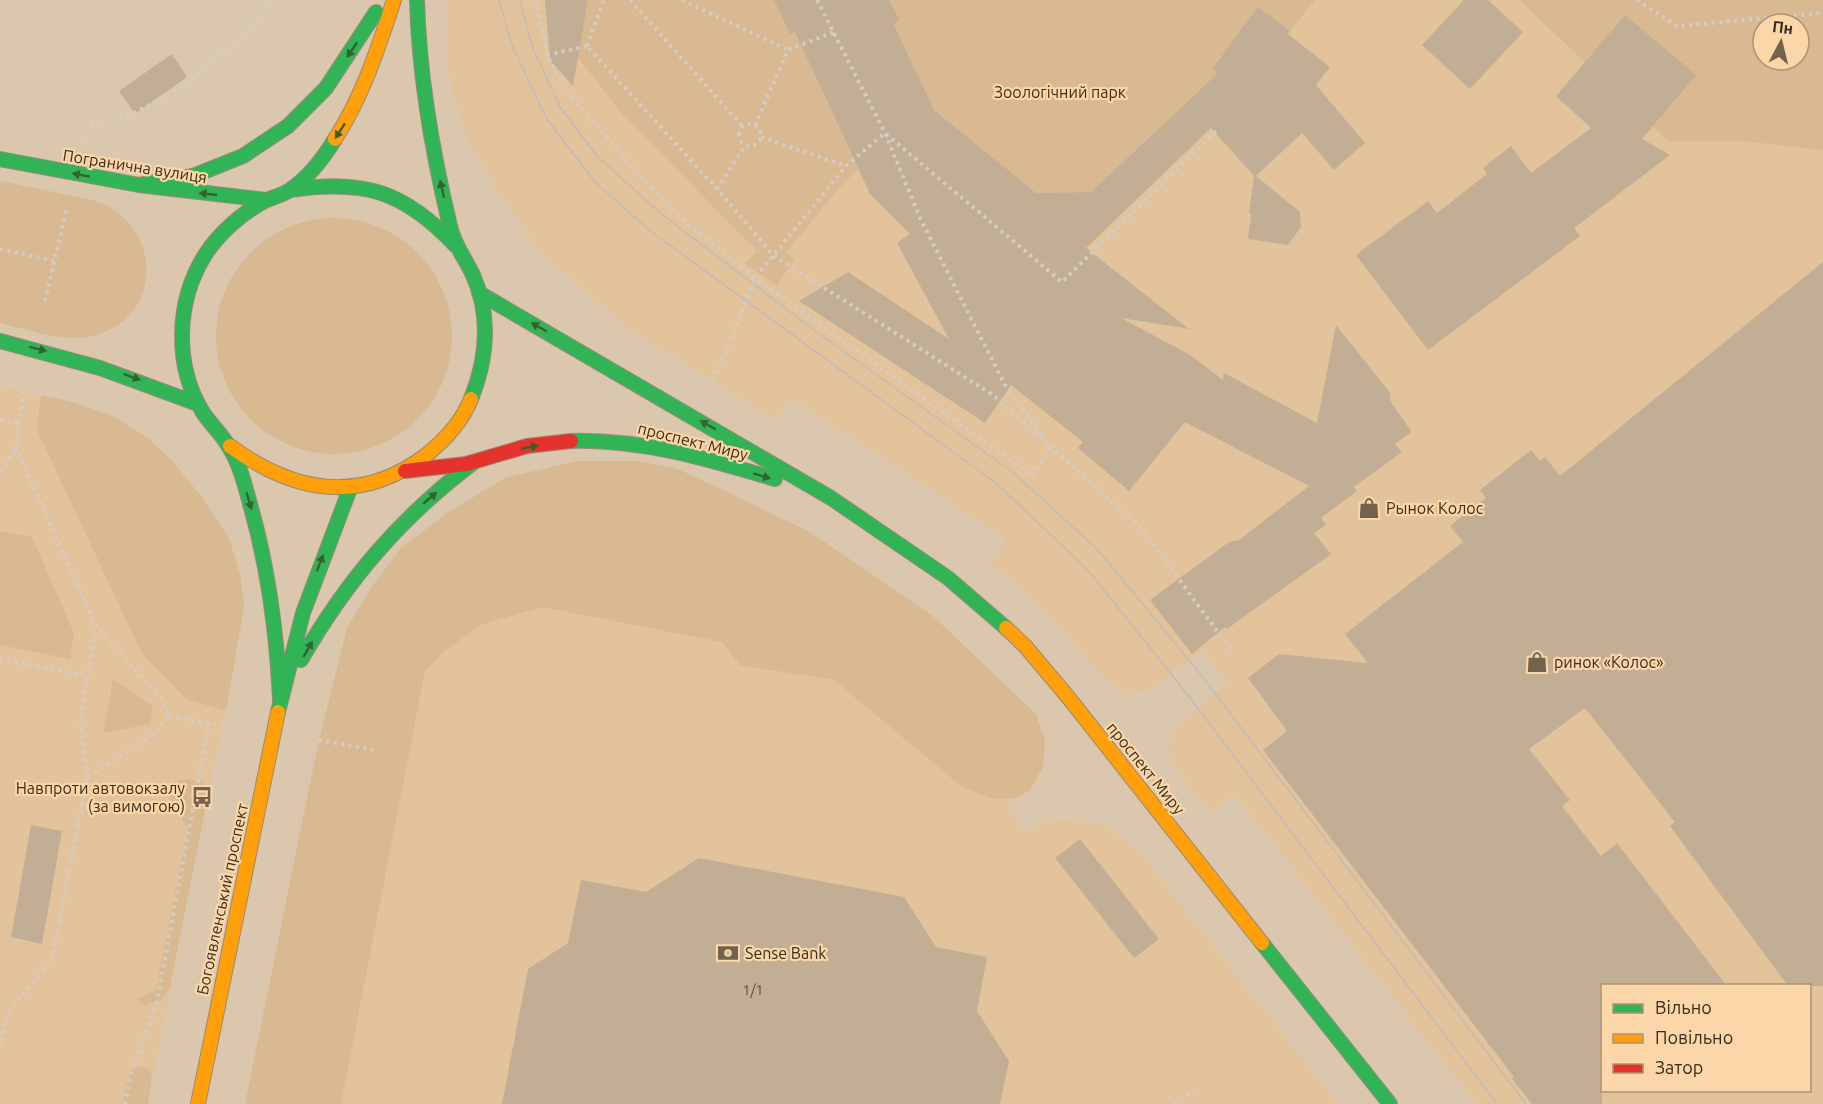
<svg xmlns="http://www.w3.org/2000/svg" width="1823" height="1104" viewBox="0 0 1823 1104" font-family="Ubuntu,sans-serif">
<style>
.built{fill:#e3c39c;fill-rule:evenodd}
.green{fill:#d8b992;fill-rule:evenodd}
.building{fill:#c2ae94}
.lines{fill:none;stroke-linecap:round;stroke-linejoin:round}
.fast-casing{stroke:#998a77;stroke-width:16}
.slow-casing{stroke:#998a77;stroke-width:16}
.jam-casing{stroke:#998a77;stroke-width:16}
.path{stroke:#d3cdc6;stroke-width:4;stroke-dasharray:3 4.5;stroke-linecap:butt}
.fast{stroke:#30b455;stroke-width:14}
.slow{stroke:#ff9f0a;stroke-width:14}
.jam{stroke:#e5322d;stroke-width:14}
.tram{stroke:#c1bcb6;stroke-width:1.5}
.oneway{fill:#366232}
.labels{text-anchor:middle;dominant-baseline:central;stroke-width:4.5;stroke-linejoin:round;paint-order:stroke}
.number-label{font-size:14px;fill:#5c4c38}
.park-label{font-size:16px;fill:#462f0d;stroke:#fad6a9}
.street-label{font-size:16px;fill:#3a2c1a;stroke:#fad6a9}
.poi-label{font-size:16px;fill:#3a2c1a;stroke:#fad6a9;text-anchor:start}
</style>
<rect width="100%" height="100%" fill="#dbc7ae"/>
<path class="built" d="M448,0H889L899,19L1217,73L1212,69L1258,7L1290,31L1315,0H1518L1668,141H1743L1823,150V1104H1476L1235,794L1210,813L1175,766L1168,751L1172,735L1183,721L1228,681L1201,651L1152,689L1126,695L1100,674L1035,599L991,564L1006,539L792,399L775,420L623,325L540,250L499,194L467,138L454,98L447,64ZM1602,986H1810V1090H1602Z
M0,386L72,402L113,416L148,438L173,462L200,495L229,538L240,574L244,607L223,726L209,789L148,1104H0Z
M577,461L699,477L810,532L934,617L1036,714L1045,741L1043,767L1029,791L1015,798L1005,800L1024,832L1044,821L1072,820L1109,826L1149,864L1338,1104H245L319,740L347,628L371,588L447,513L505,478Z"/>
<path class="green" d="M588,0H774L790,34L808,25L806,55L850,153L869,142L873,152L835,193L786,253L794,259L777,286L745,264L757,251L622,114L577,56L559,70L548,39L582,30Z
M889,0H1315L1290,31L1258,7L1212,69L1217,74L1091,192L1036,193L934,110L894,25L899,19Z
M1519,0H1823V150L1743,141H1668ZM1763,24H1799V60H1763Z
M0,181C22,185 45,190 67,195C82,198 99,200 111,208C162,239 158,315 99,334C68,345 31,330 0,323Z
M216 336a118 118 0 1 1 236 0a118 118 0 1 1-236 0Z
M41,395L72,402L113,416L148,438L173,462L200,495L229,538L240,574L244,607L226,711L186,699L142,654L37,430Z
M577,461H639L678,469L810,532L934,617L1036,714L1045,741L1043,767L1029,791L1015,798L993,799L961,786L834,680L740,665L722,642L542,607L483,624L444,651L425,671L341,1104H245L319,740L347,628L371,588L401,548L447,513L505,478Z
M0,531L32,537L74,633L70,659L0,645Z
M113,679L153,706L150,724L103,733Z
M189,779L201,782L209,789L170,987L162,1000L144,1006L137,999L156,990L188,827L168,803L173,782Z
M142,1066L148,1069L152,1075L148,1104H123L127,1083L132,1070Z"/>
<path class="building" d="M545,0H588L573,86L550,60Z
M774,0H889L899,19L894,25L934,110L1036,193L1091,192L1217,74L1212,69L1258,7L1290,31L1288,34L1330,67L1316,85L1365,143L1334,170L1302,133L1256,176L1300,212L1301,227L1288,245L1248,239L1251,215L1249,213L1254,176L1211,128L1086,248L1189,329L1121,318L1192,356L1223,380L1224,373L1317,423L1336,325L1391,394L1390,401L1412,432L1395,444L1402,452L1354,487L1357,491L1321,518L1326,525L1314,533L1331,554L1227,629L1225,627L1192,654L1150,600L1229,542L1239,540L1309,486L1185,422L1129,491L1078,448L1083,442L1011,385L985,423L799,301L848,272L949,339L897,243L910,234L870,194L795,32L790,34Z
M1464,0H1488L1523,32L1470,89L1422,45Z
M1625,15L1696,75L1642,139L1670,155L1574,228L1580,236L1428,350L1356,255L1428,201L1437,213L1487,174L1483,168L1511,146L1531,173L1591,128L1556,96Z
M172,54L187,77L135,114L119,91Z
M1823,262V986H1788L1670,826L1675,822L1585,708L1529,749L1570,800L1562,806L1601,856L1617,843L1727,986H1602V1104H1532L1512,1079L1514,1077L1263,750L1287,731L1248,678L1279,654L1368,663L1345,634L1463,542L1450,526L1486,498L1480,490L1531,450L1540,461L1545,457L1560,476Z
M31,825L62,831L42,944L11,937Z
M1080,839L1159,939L1134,958L1055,858Z
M699,858L904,897L936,947L987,957L977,1011L1009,1061L1000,1104H502L528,969L568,943L581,880L646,892Z"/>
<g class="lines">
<defs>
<path id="fast" d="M417,0C419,77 432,151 450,226C454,245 465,258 473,275C491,316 487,359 471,399
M0,159L139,185L266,200
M139,185L193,176L243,156L288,126L326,88L376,12
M290,190C365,179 404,191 456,246
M479,293L831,498L948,578L1006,628
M0,341L100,368L198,404
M571,441C641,439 708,459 775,479
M301,660C347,580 400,518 474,462
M280,700C277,636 269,573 252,511C246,490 241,466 229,447C222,434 210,424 202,411C174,364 176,301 205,255C219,233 242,213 265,201C273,197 283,195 290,190C308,178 324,157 335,139
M278,712L303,613L351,486
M1262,943L1390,1104"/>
<path id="slow" d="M335,139C363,96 378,48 394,0
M230,446C293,492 359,505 425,456C444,441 462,422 471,399
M1006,628L1025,646L1068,697L1262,943
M198,1104L278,712"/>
<path id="jam" d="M405,471L466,464L527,446L571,441"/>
</defs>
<use href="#fast" class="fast-casing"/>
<use href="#slow" class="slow-casing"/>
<use href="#jam" class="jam-casing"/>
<path class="path" d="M536,0L547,55L563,87L672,211L755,278L1033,476L1050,447L993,395L774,256L717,189L587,46
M630,0L743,127
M682,0L788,50
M817,0L885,133L920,218L1005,385L1045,440
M1637,0L1677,26L1823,13
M587,46L604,0
M547,55L587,46
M739 135a11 11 0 1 1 22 0a11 11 0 1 1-22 0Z
M755,125L788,50L834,32
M886,134L1062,282L1217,130
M761,137L846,166
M86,140L90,126L132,114L182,88L242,37L274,0
M717,189L745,146
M0,249L55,261
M45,301L67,208
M714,381L755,278L846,166L885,133
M0,420L20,423
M1050,446L1142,529L1231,650
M0,471L16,448L24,392
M0,659L88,676
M169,716L223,726
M319,740L374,750
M88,777L154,734L169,716L161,698L97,627
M0,1048L8,1012L52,960L87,777L80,721L96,626L16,448
M125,1104L132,1070L157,1002L209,723
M1174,1104L1194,1090"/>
<use href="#fast" class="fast"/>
<use href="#slow" class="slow"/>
<use href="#jam" class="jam"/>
<path class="tram" d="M499,0L512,45L546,118L595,182L649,230L997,484L1087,569L1184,690L1497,1104
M520,0L532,46L560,107L597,156L660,213L818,333L1015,474L1099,551L1202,676L1526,1104"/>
</g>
<defs><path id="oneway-solid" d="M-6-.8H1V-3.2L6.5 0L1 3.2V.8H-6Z" transform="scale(1.5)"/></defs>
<g class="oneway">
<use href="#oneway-solid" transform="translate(352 50) rotate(124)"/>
<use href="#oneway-solid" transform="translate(340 131) rotate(123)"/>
<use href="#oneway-solid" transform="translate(81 175) rotate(-170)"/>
<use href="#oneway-solid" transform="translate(442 189) rotate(-103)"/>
<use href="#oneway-solid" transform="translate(208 194) rotate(-174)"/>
<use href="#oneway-solid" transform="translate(539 327) rotate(-150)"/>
<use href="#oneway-solid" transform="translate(38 349) rotate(14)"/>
<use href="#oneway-solid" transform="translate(132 377) rotate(20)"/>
<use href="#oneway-solid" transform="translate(708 425) rotate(-150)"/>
<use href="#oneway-solid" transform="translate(530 447) rotate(-10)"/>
<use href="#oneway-solid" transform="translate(762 476) rotate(17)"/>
<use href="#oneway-solid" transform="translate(430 498) rotate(-40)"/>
<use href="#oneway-solid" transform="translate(249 501) rotate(74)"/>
<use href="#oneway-solid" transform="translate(320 563) rotate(-69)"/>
<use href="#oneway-solid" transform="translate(308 649) rotate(-60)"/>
</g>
<defs>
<symbol id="shop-bare" viewBox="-9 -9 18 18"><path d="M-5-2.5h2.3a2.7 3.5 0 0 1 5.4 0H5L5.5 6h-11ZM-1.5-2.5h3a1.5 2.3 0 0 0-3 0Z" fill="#72624e" stroke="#fad6a9" stroke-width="2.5" paint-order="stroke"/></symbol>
<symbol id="bus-bare" viewBox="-9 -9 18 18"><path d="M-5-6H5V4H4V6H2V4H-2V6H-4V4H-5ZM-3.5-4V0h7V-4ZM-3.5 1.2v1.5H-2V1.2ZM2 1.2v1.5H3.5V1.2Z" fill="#72624e" stroke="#fad6a9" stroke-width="2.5" paint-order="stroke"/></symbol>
<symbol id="bank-bare" viewBox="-9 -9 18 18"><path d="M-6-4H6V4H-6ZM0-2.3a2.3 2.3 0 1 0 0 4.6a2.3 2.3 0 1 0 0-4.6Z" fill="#72624e" stroke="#fad6a9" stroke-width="2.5" paint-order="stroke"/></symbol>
</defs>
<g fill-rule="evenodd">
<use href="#shop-bare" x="1354" y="493" width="30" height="30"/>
<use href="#shop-bare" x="1522" y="647" width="30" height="30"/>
<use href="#bus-bare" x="187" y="782" width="30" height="30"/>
<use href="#bank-bare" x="713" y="938" width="30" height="30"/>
</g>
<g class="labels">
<g class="number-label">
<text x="753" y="990">1/1</text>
</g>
<g class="park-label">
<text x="1060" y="92">Зоологічний парк</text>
</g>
<g class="street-label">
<text transform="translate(135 166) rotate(9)">Погранична вулиця</text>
<text transform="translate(693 441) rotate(14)">проспект Миру</text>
<text transform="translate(1146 768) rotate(51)">проспект Миру</text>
<text transform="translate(222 899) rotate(-78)">Богоявленський проспект</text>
</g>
<g class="poi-label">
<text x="1386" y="508">Рынок Колос</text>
<text x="1554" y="662">ринок «Колос»</text>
<text x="185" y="788" text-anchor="end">Навпроти автовокзалу<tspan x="185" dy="18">(за вимогою)</tspan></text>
<text x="745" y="953">Sense Bank</text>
</g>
</g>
<rect x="1601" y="984" width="210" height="108" fill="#fad6a9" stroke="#ad9270" stroke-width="1.5"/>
<rect x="1613" y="1004" width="30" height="9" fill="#30b455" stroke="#ad9270" stroke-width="1.5"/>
<text x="1655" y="1014" font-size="18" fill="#3a2c1a">Вільно</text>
<rect x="1613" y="1034" width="30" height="9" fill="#ff9f0a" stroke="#ad9270" stroke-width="1.5"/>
<text x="1655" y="1044" font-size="18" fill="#3a2c1a">Повільно</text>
<rect x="1613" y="1064" width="30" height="9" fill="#e5322d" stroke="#ad9270" stroke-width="1.5"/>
<text x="1655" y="1074" font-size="18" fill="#3a2c1a">Затор</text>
<g transform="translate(1781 42) rotate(7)"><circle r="28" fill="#fad6a9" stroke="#ad9270" stroke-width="1.5"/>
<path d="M0-4.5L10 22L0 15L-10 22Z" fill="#72624e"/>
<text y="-9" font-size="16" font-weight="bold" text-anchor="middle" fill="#3a2c1a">Пн</text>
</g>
</svg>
